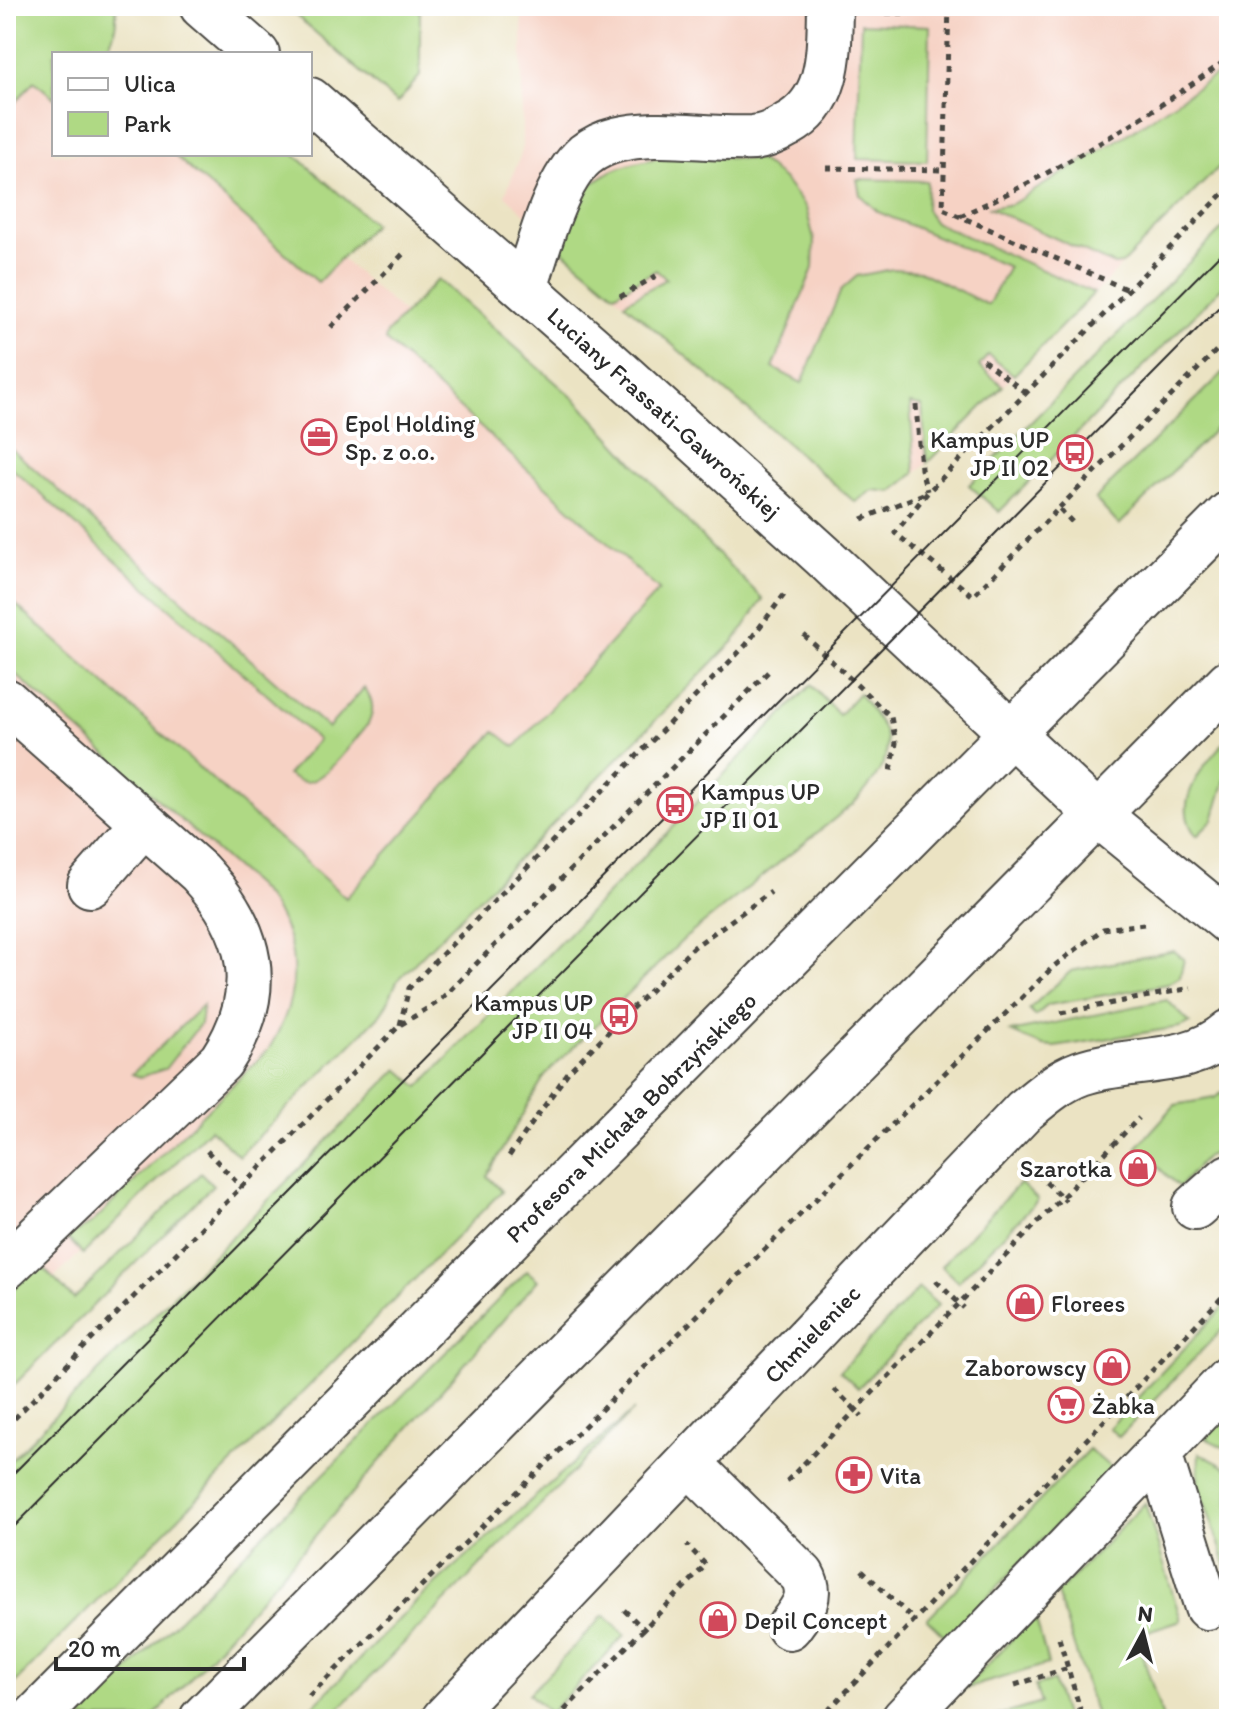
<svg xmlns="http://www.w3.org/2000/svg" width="1235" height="1725" viewBox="0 0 1235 1725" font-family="Itim,sans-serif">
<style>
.built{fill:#f6d2c4}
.green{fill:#afd984;stroke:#6d8258;stroke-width:2}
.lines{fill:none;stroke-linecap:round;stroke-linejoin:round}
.minor-casing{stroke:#484742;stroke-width:48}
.major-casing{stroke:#484742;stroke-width:48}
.path{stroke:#484742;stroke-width:5;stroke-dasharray:6 6;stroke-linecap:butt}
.minor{stroke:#fff;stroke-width:44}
.major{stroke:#fff;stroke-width:44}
.tram{stroke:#2b2b2b;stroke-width:2}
.labels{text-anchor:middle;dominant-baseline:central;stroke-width:8;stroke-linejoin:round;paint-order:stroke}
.street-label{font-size:24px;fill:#2b2b2b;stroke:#fff}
.poi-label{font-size:24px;fill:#2b2b2b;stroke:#fff;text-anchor:start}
</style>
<rect width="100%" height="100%" fill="#fff"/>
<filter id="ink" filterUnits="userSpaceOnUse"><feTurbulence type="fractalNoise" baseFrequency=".0125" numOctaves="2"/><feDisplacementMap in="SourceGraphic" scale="16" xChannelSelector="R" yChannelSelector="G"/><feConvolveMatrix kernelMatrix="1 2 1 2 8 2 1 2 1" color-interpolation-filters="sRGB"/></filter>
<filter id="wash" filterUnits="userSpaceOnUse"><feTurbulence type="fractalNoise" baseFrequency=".006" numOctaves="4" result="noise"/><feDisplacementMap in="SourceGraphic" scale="32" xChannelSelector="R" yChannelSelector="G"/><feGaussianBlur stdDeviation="1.8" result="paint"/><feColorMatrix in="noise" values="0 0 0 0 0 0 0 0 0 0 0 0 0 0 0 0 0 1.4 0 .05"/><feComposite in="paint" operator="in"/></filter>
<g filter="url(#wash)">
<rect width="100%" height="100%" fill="#ebe3c3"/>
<path class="built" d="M6,6H56L110,54H54V154H223L678,555L689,659L6,1325Z
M522,6H1229V157L921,469L892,492L873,490L855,502L561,249L505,195L522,151Z"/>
<path class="green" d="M6,6H116C117,24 115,40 102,54H54V98L34,81L6,113Z
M285,6H420V76L397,103Z
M861,23L930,26L927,161L857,159Z
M1229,66V157L1122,264L1114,265L989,208L1012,204L1129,133Z
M173,154H294L374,224L318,282Z
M677,155L760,160L784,180L806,208L814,239L813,268L773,368L802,383L841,290L857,276L893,269L919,271L988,305L1009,267L878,212L860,195L857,179L927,181L926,209L934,222L1094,293L1014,375L988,355L979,366L1003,386L927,463L922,406L910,404L915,473L892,492L873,490L855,502L624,303L666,279L656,270L615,294L561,249V242C566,229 569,212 577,201C600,166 639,161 677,155Z
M1229,222V280L999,512L969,485Z
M438,279L579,403L709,545L763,599L735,640L397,981L387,1004L378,1017L239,1156L210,1129L83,1254L66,1237L91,1224L268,1050C303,995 304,936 257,887L6,666V596L346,898L495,731L515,747L659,590L385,340L387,333Z
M1229,367V415L1119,525L1095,499Z
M6,444L328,728L364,688C373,700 375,710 368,724C355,739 326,781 306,782C299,782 293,779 287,775L318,740L6,463Z
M811,685L839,715L859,693C867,705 878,717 884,731C895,758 871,786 853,804L685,938L545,1075L487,1176L502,1191L6,1692V1465L398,1069L419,1087Z
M1229,737V766L1213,820L1197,836C1168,804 1207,760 1229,737Z
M1174,951L1184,959L1180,977L1168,984L1048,1005L1035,1016L1029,1009L1071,971Z
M1167,1000L1190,1023L1180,1027L1055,1047L1043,1046L1010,1032Z
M203,1005L200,1024L165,1069L140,1077L132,1074Z
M1229,1088V1146L1207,1156L1179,1187L1137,1147L1175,1105L1214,1098Z
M201,1173L213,1185L6,1393V1296L39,1264L74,1299Z
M1020,1183L1038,1200L958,1282L941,1266Z
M527,1271L538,1280L198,1670L151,1719H79Z
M919,1288L938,1305L858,1388L840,1371Z
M1229,1301V1322L1119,1437L1109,1428Z
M634,1410L329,1719H300L424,1594Z
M1229,1414V1450L1205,1438Z
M1089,1449L1111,1468L948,1639L927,1619Z
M1199,1453L1229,1469V1573L1198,1483Z
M1145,1503L1181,1620L1136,1635L1163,1719H1097L1057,1593Z
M604,1615L625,1635L550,1713L529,1694Z
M1035,1615L1048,1664L964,1689Z
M1053,1681L1065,1719H987L1041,1703L1035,1686Z"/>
</g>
<g filter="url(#ink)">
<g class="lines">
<defs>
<path id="minor" d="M202,6L257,54
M310,100L603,357L822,555L1097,814L1229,922
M525,288C538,250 554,182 585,155C605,139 630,136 654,135C687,134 720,140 753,138C764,137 777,131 787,125C832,101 829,50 830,6
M6,701L199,872C253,930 267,991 221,1061L6,1267
M90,885L144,823
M1195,1207L1229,1177
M1159,1453L1207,1607
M689,1463L802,1575C814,1596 802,1610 789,1627
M444,1719L1024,1111C1042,1096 1059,1081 1081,1073C1130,1056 1188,1068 1229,1032
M904,1719L1229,1379"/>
<path id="major" d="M33,1719L1229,514
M202,1719L1229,682"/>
</defs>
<use href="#minor" class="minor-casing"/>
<use href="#major" class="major-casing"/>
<path class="path" d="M949,6L943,209L1128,290
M886,13L949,14
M826,168L945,170
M960,216C1057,172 1143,120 1229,58
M620,297L661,273
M331,327L403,254
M983,360L1026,393
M916,405L921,469L927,491
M1059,508L1229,338
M862,519L928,492
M1072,522L1059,508L973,596L895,533L928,492L1229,188
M804,635L891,717L896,743L890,776
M1223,844L1229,817
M1061,1013L1191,988
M400,1025L409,988L746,645L784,595
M207,1151L242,1188
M509,1156L569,1071L694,947L771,892
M1037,1174L1066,1201
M936,1281L964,1308
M834,1389L862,1416
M6,1427L400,1025L438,1002L769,671
M787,1481L1139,1118
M862,1570L915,1621
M624,1610L649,1634
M1059,1638L1083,1719
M1015,1685L1068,1668
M309,1696L1054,966L1103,929L1144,924
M556,1719L706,1565L687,1545
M820,1719L1229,1290"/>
<use href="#minor" class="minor"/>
<use href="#major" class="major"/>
<path class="tram" d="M6,1481L1229,245
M6,1535L1229,297"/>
</g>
</g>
<defs>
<symbol id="office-ring" viewBox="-11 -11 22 22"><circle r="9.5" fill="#fff" stroke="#d1495b" stroke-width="1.5"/><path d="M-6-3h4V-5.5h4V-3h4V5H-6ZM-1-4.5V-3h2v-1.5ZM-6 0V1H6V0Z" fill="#d1495b"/></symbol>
<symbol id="bus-ring" viewBox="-11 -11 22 22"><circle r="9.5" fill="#fff" stroke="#d1495b" stroke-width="1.5"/><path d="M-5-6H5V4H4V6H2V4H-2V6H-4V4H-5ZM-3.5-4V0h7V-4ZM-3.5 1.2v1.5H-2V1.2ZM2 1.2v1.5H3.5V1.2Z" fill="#d1495b"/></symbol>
<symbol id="shop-ring" viewBox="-11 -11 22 22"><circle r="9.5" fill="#fff" stroke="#d1495b" stroke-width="1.5"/><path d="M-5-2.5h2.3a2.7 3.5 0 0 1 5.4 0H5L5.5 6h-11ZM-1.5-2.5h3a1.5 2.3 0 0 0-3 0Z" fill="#d1495b"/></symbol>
<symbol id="supermarket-ring" viewBox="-11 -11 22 22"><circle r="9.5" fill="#fff" stroke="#d1495b" stroke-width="1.5"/><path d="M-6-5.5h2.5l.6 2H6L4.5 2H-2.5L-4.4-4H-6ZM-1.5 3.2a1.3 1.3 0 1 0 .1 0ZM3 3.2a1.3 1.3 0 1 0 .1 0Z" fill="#d1495b"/></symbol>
<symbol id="pharmacy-ring" viewBox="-11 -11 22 22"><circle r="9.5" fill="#fff" stroke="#d1495b" stroke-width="1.5"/><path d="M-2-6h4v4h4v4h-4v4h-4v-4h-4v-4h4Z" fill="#d1495b"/></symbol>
</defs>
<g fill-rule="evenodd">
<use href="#office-ring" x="299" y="417" width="40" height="40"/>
<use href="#bus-ring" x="1055" y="433" width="40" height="40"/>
<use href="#bus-ring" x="655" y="785" width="40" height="40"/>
<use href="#bus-ring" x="599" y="996" width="40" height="40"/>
<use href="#shop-ring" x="1118" y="1148" width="40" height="40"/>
<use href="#shop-ring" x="1005" y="1283" width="40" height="40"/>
<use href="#shop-ring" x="1092" y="1347" width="40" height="40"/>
<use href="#supermarket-ring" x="1046" y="1385" width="40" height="40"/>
<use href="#pharmacy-ring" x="834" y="1455" width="40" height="40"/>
<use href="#shop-ring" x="698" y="1600" width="40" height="40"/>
</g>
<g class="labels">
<g class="street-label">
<text transform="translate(664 413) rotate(42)">Luciany Frassati-Gawrońskiej</text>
<text transform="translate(631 1117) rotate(-45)">Profesora Michała Bobrzyńskiego</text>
<text transform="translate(812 1334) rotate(-46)">Chmieleniec</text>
</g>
<g class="poi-label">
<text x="345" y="423">Epol Holding<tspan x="345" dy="28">Sp. z o.o.</tspan></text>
<text x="1049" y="439" text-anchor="end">Kampus UP<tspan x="1049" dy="28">JP II 02</tspan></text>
<text x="701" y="791">Kampus UP<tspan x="701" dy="28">JP II 01</tspan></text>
<text x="593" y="1002" text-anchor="end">Kampus UP<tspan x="593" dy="28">JP II 04</tspan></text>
<text x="1112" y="1168" text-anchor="end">Szarotka</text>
<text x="1051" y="1303">Florees</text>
<text x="1086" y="1367" text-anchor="end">Zaborowscy</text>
<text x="1092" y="1405">Żabka</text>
<text x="880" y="1475">Vita</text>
<text x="744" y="1620">Depil Concept</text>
</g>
</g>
<rect width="1235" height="1725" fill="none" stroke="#fff" stroke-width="32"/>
<rect x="52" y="52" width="260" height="104" fill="#ffffff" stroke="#aaaaaa" stroke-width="2"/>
<rect x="68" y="78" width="40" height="12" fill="#ffffff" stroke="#aaaaaa" stroke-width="2"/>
<text x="124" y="92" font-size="24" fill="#2b2b2b">Ulica</text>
<rect x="68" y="112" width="40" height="24" fill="#afd984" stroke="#aaaaaa" stroke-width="2"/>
<text x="124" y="132" font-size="24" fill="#2b2b2b">Park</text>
<g transform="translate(1143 1633) rotate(7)" stroke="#ffffff" stroke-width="6" paint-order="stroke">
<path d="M0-6L14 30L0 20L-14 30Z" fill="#2b2b2b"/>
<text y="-12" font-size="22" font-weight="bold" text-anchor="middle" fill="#2b2b2b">N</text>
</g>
<path d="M56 1657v12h188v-12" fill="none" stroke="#2b2b2b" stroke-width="4"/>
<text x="68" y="1657" font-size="24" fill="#2b2b2b" stroke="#ffffff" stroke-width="6" paint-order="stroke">20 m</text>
</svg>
